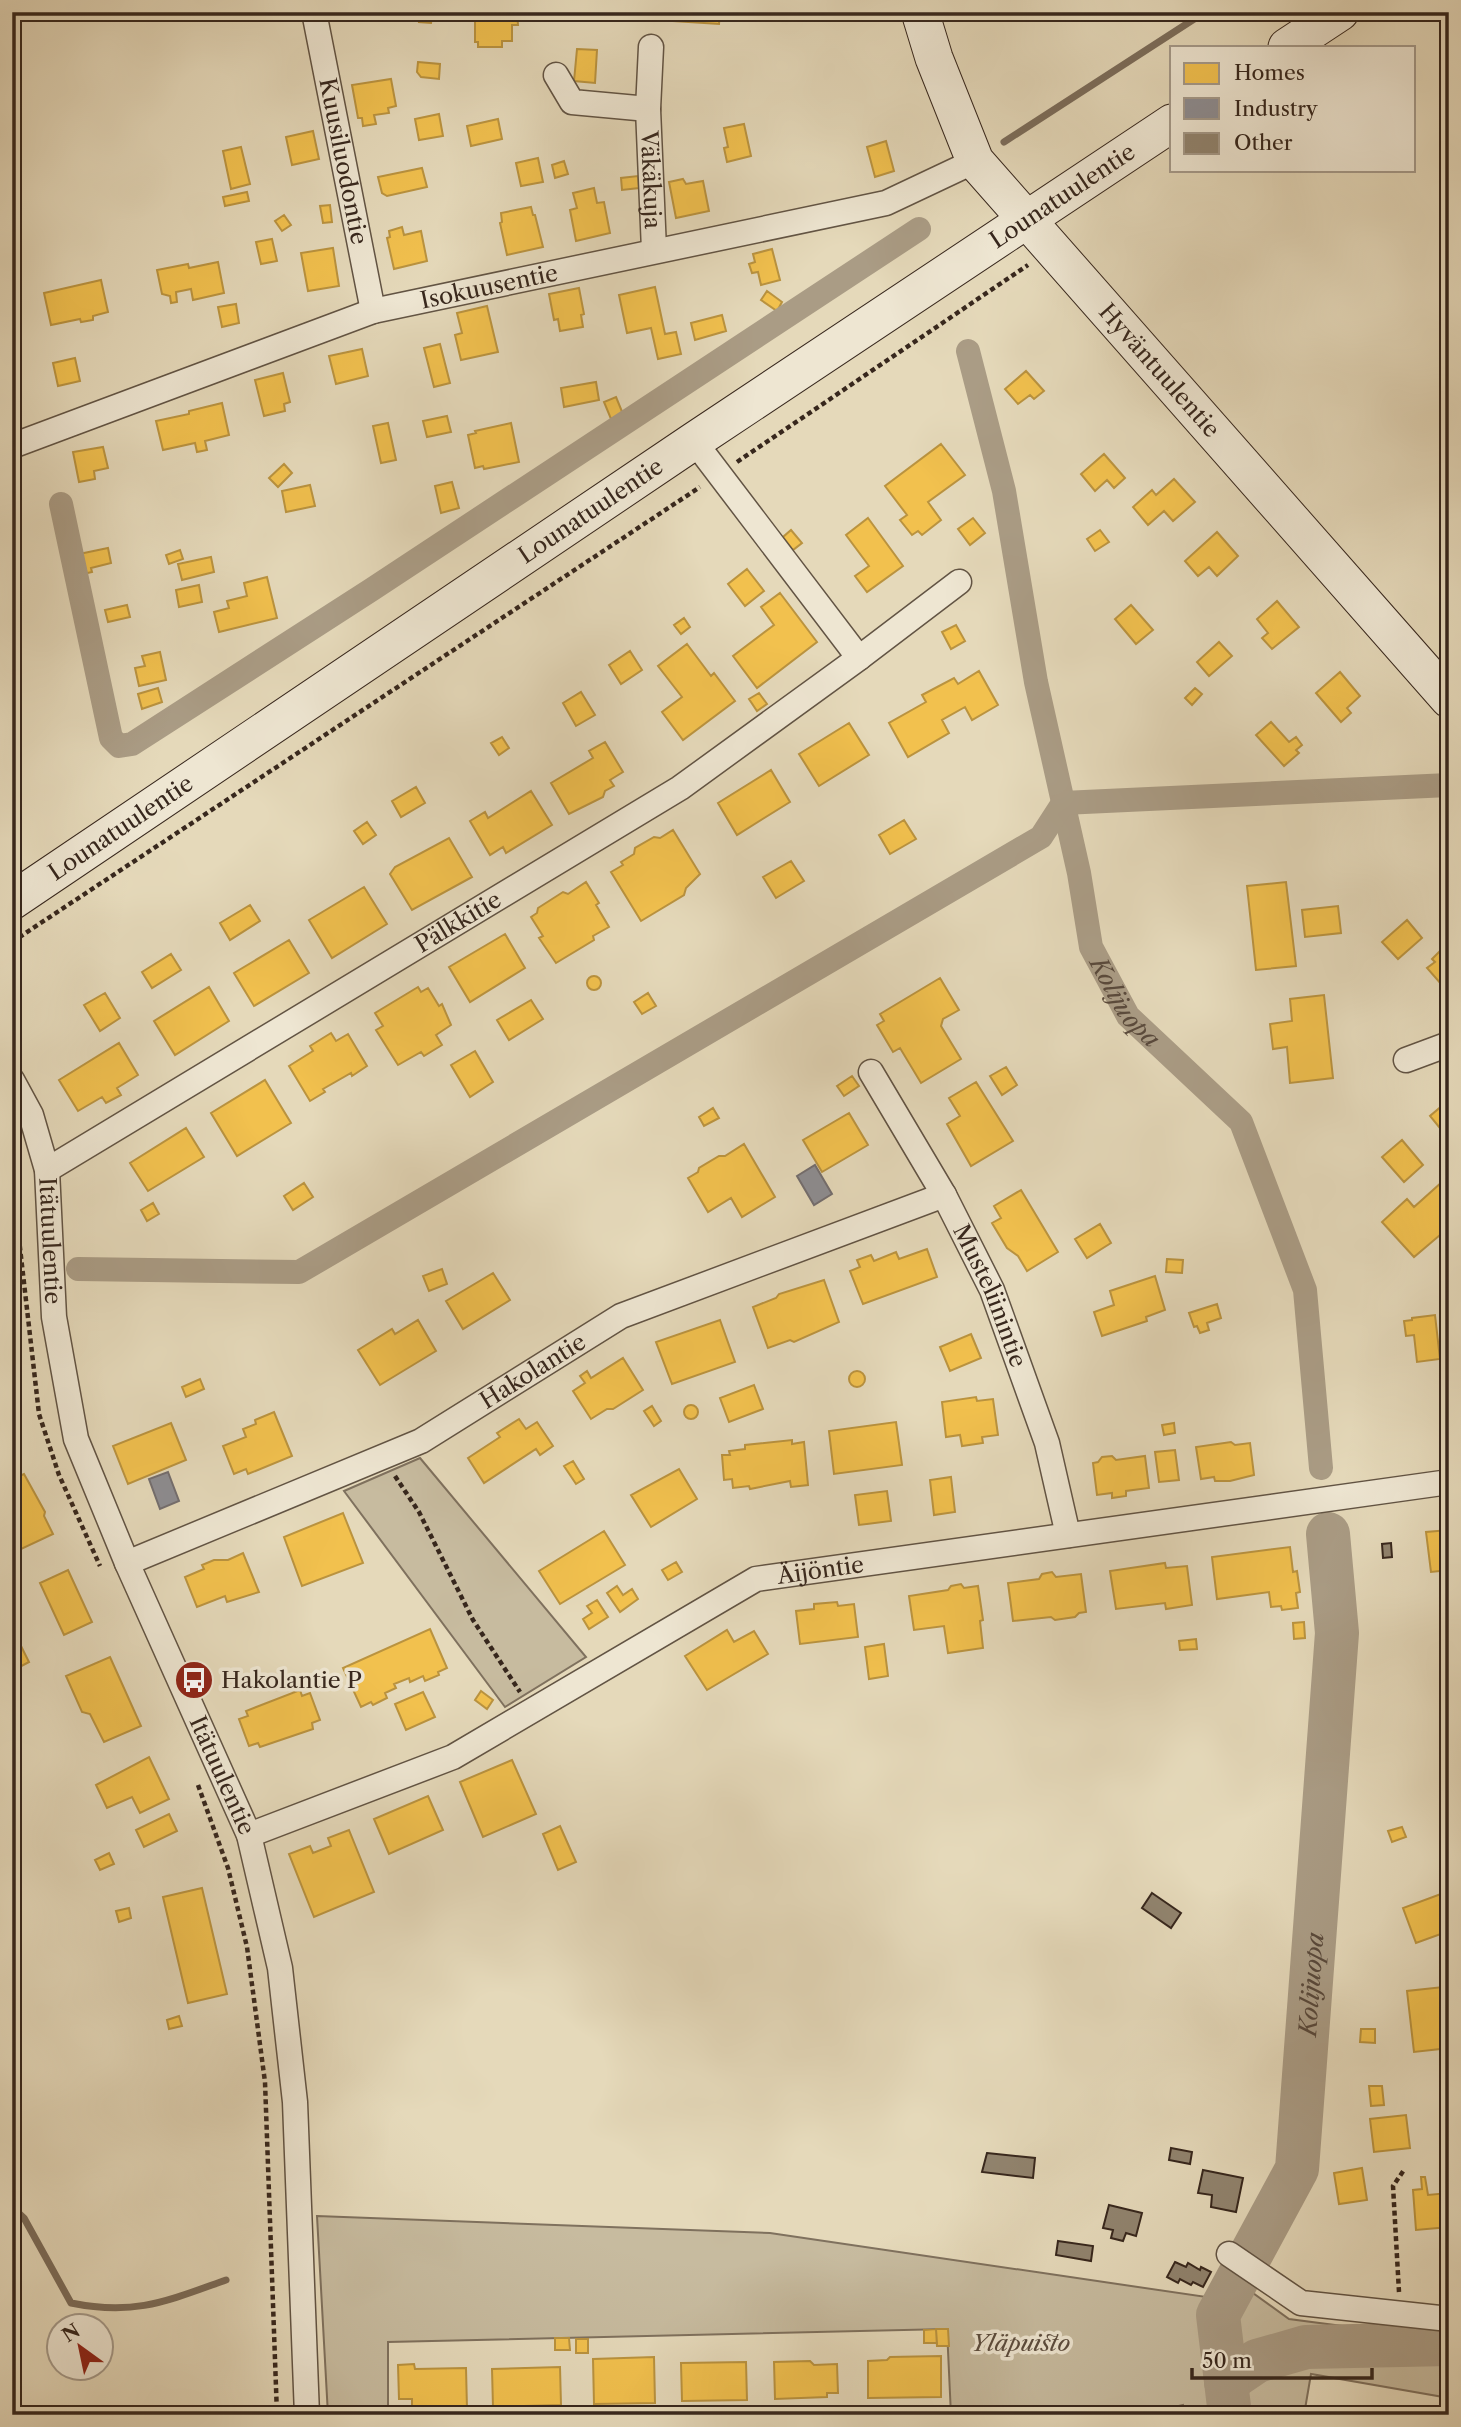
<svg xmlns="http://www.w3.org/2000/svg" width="1461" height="2427" viewBox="0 0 1461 2427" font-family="'Libre Caslon Text',serif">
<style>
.green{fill:#c7bb9f;stroke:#7f715e;stroke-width:2}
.homes{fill:#f2c14e;stroke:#ba933f;stroke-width:2}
.industry{fill:#8d8d92;stroke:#736e6f;stroke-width:2}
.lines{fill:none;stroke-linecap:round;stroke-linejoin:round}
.stream{stroke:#7c6d5b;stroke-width:7}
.canal{stroke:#aa9c85;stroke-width:24}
.river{stroke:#aa9c85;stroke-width:44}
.building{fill:#91846f;stroke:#37271d;stroke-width:2}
.street-casing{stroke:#625444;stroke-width:27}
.secondary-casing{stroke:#37271d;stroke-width:39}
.path{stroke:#37271d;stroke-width:4.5;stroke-dasharray:5 3.5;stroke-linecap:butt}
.street{stroke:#eee6d2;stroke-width:24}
.secondary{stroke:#eee6d2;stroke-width:37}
.labels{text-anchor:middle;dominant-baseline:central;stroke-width:7;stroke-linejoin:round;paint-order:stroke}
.street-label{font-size:23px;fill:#37271d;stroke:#eee6d2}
.poi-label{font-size:23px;fill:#37271d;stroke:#eee6d2;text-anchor:start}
.park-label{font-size:23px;font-style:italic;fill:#5b4c3e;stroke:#eee6d2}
.water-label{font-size:24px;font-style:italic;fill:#5a4a3c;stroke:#eee6d2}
</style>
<rect width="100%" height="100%" fill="#e5d9ba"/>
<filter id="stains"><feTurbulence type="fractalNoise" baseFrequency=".00286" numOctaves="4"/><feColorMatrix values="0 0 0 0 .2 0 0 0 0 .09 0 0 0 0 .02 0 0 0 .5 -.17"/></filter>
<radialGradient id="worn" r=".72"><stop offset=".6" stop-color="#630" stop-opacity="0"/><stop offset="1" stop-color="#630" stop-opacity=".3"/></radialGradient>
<path class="green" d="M420,1458L586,1657L505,1707L344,1491Z
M317,2216L770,2233L1206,2297L1221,2270L1289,2319L1449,2340V2398L1311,2374L1304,2415H1185L1183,2405L1140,2415H951L947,2329L388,2342V2415H328Z"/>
<path class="homes" d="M399,12H419L418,19L399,18Z
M420,12H433L431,23L419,22Z
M475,12H517L518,25H512V41H502V47H478V42H475Z
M577,12H613L612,19L577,16Z
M659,12H720L719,24L658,20Z
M577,49L597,50L595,83L574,81Z
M418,62L440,64L439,79L421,77L417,72Z
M391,79L396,106L388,108L389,113L374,115L376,124L363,126L362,118H358L352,85Z
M439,114L443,136L419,140L415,119Z
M498,119L502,139L471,146L467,126Z
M744,124L751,156L727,162L724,148L728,147L724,128Z
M313,131L319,159L292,165L286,137Z
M886,141L894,171L875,177L867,147Z
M241,147L250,184L231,189L223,151Z
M538,158L543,182L521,186L516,163Z
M564,161L568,174L555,178L552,165Z
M422,168L427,187L387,196L382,193L378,177Z
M638,176L639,188L622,190L621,178Z
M683,179L686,184L703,181L709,211L676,218L669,182Z
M594,188L597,203L604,202L610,233L576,241L570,210L577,208L573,193Z
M247,192L249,201L225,206L223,197Z
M330,205L332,222L323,223L320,206Z
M531,207L533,215H535L543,247L507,255L500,223L502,222L501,213Z
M284,215L291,225L282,231L275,221Z
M402,227L404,235L421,231L427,261L394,269L387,238L390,237L389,231Z
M272,239L277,261L261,264L256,242Z
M333,248L339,286L308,291L301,253Z
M772,249L780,280L761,285L758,272L752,273L749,264L755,262L753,254Z
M218,262L224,293L193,300L191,289L176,292L177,302L171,303L170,296L162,294L157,270L188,264L189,268Z
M101,280L108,312L93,316V320L81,322L80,319L51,325L44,293Z
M655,287L665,334L676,332L681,354L658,359L651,328L627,333L619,295Z
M579,288L584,314L581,315L583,327L560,331L558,319L554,320L549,294Z
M767,291L782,302L777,311L761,300Z
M236,304L239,323L222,327L218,307Z
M487,306L498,352L461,360L455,335L462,333L457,313Z
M722,315L726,331L695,340L691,323Z
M440,344L450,383L434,387L424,348Z
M362,349L368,376L336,384L329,356Z
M75,358L80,381L58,386L53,363Z
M1026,371L1044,391L1034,399L1030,395L1018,404L1005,389Z
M283,373L290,402L284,404L285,411L264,416L255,380Z
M596,382L599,400L564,407L561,388Z
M616,397L623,414L611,419L604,402Z
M222,403L229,435L205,441L207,450L197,452L195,443L163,450L156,421L189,414V411Z
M447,416L451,432L427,437L423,421Z
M388,423L396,460L381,463L373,426Z
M511,423L519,462L484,469L483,466L475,468L468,435L476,433L475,431Z
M941,444L965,475L928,502L941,520L922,535L918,531L912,535L900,520L907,515L885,486Z
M103,447L108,468L94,471L95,479L79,482L73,452Z
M1104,454L1125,478L1114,488L1107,480L1095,491L1081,474Z
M284,464L292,473L278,487L269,478Z
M1174,479L1195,502L1173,521L1164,511L1148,525L1133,507L1152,490L1156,495Z
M452,482L459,508L441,513L435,486Z
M310,485L315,506L286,512L282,491Z
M868,518L903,566L867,592L855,576L869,566L846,535Z
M973,518L985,533L970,545L958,529Z
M791,530L802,543L793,550L783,537Z
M1100,530L1109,542L1095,551L1087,539Z
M1217,532L1238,556L1217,576L1209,567L1198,576L1185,561Z
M108,548L111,563L91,568L92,572L83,574L79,554Z
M180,550L183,559L169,564L166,555Z
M211,557L214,572L182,580L178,564Z
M747,569L764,591L745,606L728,584Z
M267,577L277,618L219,632L214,612L229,608L227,601L247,596L244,583Z
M199,585L202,602L179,607L176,590Z
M780,593L817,642L757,688L733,656L774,625L761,607Z
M1277,601L1299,627L1272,649L1262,638L1268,633L1257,619Z
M127,605L130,617L108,622L105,610Z
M1131,605L1153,630L1136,644L1115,619Z
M684,618L690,627L681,634L674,625Z
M956,625L965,641L951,649L942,632Z
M1219,642L1232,656L1209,676L1197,662Z
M687,644L711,676L714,673L735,701L683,740L662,712L682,697L658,666Z
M630,651L642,670L621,684L609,665Z
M160,652L166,680L139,686L135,668L145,666L142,656Z
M979,671L998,705L972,720L965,707L942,720L949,733L908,757L889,723L926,702L922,695L954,678L958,684Z
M1340,672L1360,696L1347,708L1351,713L1341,722L1316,693Z
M158,688L162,702L142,709L138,694Z
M1195,688L1202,694L1192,705L1185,698Z
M581,692L595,715L576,726L563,703Z
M759,693L767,704L757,711L749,699Z
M1271,722L1289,742L1296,737L1302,745L1296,750L1299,753L1284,766L1256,735Z
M849,723L869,755L819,786L799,754Z
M502,737L509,748L499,755L491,743Z
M605,742L623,772L610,780L614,786L605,791L603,797L569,814L551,783L593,758L589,751Z
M771,770L790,802L737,835L718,803Z
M416,787L425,803L401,817L392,801Z
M531,791L552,825L506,853L503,847L490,855L470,821L485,812L488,818Z
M904,820L916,839L890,854L879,835Z
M367,822L376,835L363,844L354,831Z
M673,830L700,874L686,888L684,895L641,921L611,872L623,865L621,862L634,854L635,848L654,837L660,838Z
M449,838L472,877L412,910L390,874L395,867Z
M791,861L804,881L776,898L763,877Z
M586,882L599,903L596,905L609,927L593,936L594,940L556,963L539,938L543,936L531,917L537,913L538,908L563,892L568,894Z
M1286,882L1296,966L1256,970L1247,886Z
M364,887L387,924L332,958L309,920Z
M250,905L260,921L230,940L220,923Z
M1338,906L1341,933L1305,937L1302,910Z
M1407,920L1422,938L1398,959L1382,942Z
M505,934L525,968L470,1002L449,967Z
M289,940L309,973L254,1006L234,973Z
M1449,949V993L1427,968L1435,962L1432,959L1441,950L1443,954Z
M171,954L181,970L152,988L142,972Z
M587 983a7 7 0 1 1 14 0a7 7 0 1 1-14 0Z
M940,978L959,1010L943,1019L941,1026L961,1059L921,1083L900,1048L893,1052L877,1025L884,1021L880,1014Z
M209,987L229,1021L175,1055L154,1021Z
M418,987L421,992L428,988L439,1006L442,1004L451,1025L436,1035L442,1045L424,1056L421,1052L398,1065L376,1030L383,1026L375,1013Z
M105,993L120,1018L100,1031L84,1005Z
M648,993L656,1006L642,1014L634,1002Z
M1324,995L1333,1078L1290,1083L1287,1047L1273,1049L1270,1024L1292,1021L1290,999Z
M531,1000L543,1019L509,1040L497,1020Z
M331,1033L336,1041L348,1034L367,1066L352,1076L351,1073L323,1089L325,1092L310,1101L289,1066L313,1051L310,1046Z
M119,1043L138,1075L117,1088L121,1095L106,1103L102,1097L78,1111L59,1080Z
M475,1051L493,1082L470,1097L451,1065Z
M1006,1067L1017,1085L1002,1095L990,1076Z
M852,1076L859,1086L844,1096L837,1086Z
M265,1080L291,1123L237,1156L211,1113Z
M976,1082L1013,1141L971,1166L947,1124L960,1116L949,1098Z
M1449,1100V1129L1444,1133L1430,1116Z
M713,1108L719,1118L704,1126L699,1117Z
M849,1113L868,1145L822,1172L803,1140Z
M186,1128L204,1157L148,1191L130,1163Z
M1402,1140L1423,1165L1404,1182L1382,1157Z
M744,1144L775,1197L742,1217L731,1198L708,1212L688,1178L698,1172L699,1168L719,1156H725Z
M1442,1182L1449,1190V1243L1440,1235L1414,1257L1382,1222L1407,1199L1414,1207Z
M304,1183L313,1197L293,1210L284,1196Z
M1021,1190L1058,1252L1027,1271L1018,1256L1007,1248L992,1223L1001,1218L994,1206Z
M153,1203L159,1214L147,1221L141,1210Z
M1100,1224L1111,1243L1087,1258L1075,1239Z
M927,1249L937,1277L863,1304L850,1271L860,1267L857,1260L871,1255L874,1261L896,1252L899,1259Z
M1167,1259L1183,1260L1182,1273L1166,1272Z
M442,1269L447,1284L429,1291L423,1276Z
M493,1273L510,1300L463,1329L446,1301Z
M1155,1276L1165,1310L1146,1317L1147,1321L1102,1336L1094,1312L1114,1305L1110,1291Z
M824,1280L839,1322L794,1342L790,1340L768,1348L753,1307L776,1298L779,1294Z
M1217,1304L1221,1318L1207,1323L1209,1330L1200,1333L1197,1326L1194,1327L1189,1313Z
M1435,1315L1440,1359L1417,1362L1414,1335L1406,1336L1404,1321L1412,1320V1318Z
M418,1320L436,1351L380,1385L358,1350L392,1329L395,1334Z
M720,1320L735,1362L672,1384L656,1342Z
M971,1334L981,1358L950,1371L940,1347Z
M623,1358L643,1390L613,1409H607L591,1419L573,1391L585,1383L580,1376L587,1371L591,1378Z
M849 1379a8 8 0 1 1 16 0a8 8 0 1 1-16 0Z
M200,1379L204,1389L186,1397L182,1387Z
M754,1385L763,1409L729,1422L720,1398Z
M976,1397L977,1401L993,1399L998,1435L982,1437L983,1443L962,1446L960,1435L946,1437L942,1402Z
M684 1412a7 7 0 1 1 14 0a7 7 0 1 1-14 0Z
M652,1406L661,1421L654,1426L644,1411Z
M274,1412L292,1456L248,1474L246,1469L234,1474L223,1446L246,1437L243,1429L256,1424L255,1420Z
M519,1419L526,1429L537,1422L553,1446L540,1455L536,1449L484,1483L468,1458L500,1437L497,1433Z
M896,1422L902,1465L834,1474L829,1431Z
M171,1423L186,1460L128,1484L113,1446Z
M1174,1423L1175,1433L1164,1435L1162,1425Z
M792,1440V1444L804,1442L808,1485L791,1487L790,1481L750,1489L749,1486L733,1488L732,1479L724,1480L722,1455H730L729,1451L745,1449V1445Z
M1231,1442L1235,1445L1250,1443L1254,1475L1230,1481H1215L1214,1477L1201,1479L1196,1447Z
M1175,1450L1179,1480L1159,1482L1155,1452Z
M1112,1456L1116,1460L1145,1456L1149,1488L1126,1491V1496L1112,1498V1493L1097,1495L1093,1463L1098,1462L1102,1457Z
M573,1461L584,1479L576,1484L564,1466Z
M679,1469L697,1499L651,1527L631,1495Z
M24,1474L45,1512L44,1516L53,1534L19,1550L12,1537V1479Z
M951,1477L955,1512L934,1515L930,1480Z
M887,1491L891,1521L859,1525L855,1495Z
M343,1513L363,1563L302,1586L284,1537Z
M1449,1530V1570L1431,1572L1426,1532Z
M604,1531L625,1565L560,1604L539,1571Z
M1290,1547L1293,1572L1297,1571L1300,1592L1296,1593L1298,1608L1282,1610L1281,1606L1271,1607L1269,1592L1217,1599L1212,1557Z
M243,1553L259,1592L227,1602L225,1596L197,1607L185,1577L204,1569L202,1565L214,1560H228Z
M676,1562L682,1572L668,1580L662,1570Z
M1165,1563L1166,1568L1187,1566L1192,1605L1166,1609L1165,1603L1116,1609L1110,1571Z
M68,1570L92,1622L64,1635L40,1583Z
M1052,1572L1056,1577L1081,1574L1086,1612L1079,1613L1075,1617L1055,1620L1051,1617L1013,1621L1008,1583L1039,1579L1042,1574Z
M961,1584L964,1588L978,1586L983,1620L980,1621L983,1648L948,1653L944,1626L914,1630L909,1596L948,1590L951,1586Z
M617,1586L623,1595L632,1589L638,1599L620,1612L607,1593Z
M597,1600L608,1617L589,1629L583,1619L592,1613L587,1606Z
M837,1602L838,1606L854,1604L858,1637L800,1644L796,1611L814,1609V1604Z
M1304,1622L1305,1638L1294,1639L1293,1623Z
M430,1629L447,1668L438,1672L439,1675L425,1681L423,1676L410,1682L409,1678L394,1684L396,1688L385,1693L387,1698L373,1705L371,1702L361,1707L343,1668Z
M727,1630L734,1642L754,1631L768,1654L707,1690L685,1656Z
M1196,1639L1197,1649L1180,1650L1179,1641Z
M884,1644L888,1676L869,1679L865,1647Z
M21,1646L29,1662L12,1671V1650Z
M110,1657L141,1726L104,1742L90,1714L82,1712L66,1676Z
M300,1690L302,1696L310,1693L320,1720L312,1723L313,1729L260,1747L258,1743L249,1746L239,1719L248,1716L246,1711Z
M481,1691L493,1700L487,1709L475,1700Z
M423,1692L435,1717L406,1730L395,1704Z
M149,1757L169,1799L140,1813L132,1797L107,1808L96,1785Z
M512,1760L536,1814L483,1837L460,1782Z
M428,1796L443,1830L389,1854L374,1819Z
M169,1814L177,1831L144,1847L136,1830Z
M560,1826L576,1862L558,1870L543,1834Z
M1402,1827L1406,1837L1392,1842L1388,1831Z
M349,1830L374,1892L314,1917L289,1854L310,1846L313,1853L331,1846L328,1838Z
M109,1853L114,1864L100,1870L95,1860Z
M202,1888L227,1994L188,2003L163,1897Z
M1449,1891V1931L1416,1943L1403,1908Z
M129,1908L131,1918L119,1922L116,1911Z
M1443,1987L1449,2048L1414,2052L1407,1991Z
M179,2016L182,2026L169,2029L167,2020Z
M1361,2029H1375V2043L1360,2042Z
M1369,2086H1382L1384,2105L1371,2106Z
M1406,2115L1410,2148L1374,2152L1370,2119Z
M1362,2168L1367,2200L1339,2204L1334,2173Z
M1421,2177H1425L1428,2195L1448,2193L1449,2227L1416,2230L1413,2190L1422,2189Z
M936,2329L937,2343H924V2330Z
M936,2329H948L949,2346H937Z
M555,2338H569L570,2350H555Z
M576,2339H588V2353H576Z
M941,2356V2397L868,2398V2361L887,2360L890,2357Z
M654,2357L655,2403L594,2404L593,2359Z
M810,2361L814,2365L837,2364L838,2393H827V2397L775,2399L774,2362Z
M746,2362L747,2400L682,2401L681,2363Z
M414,2364L415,2369L466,2368L467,2409L412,2410V2399H399L398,2365Z
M560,2367L561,2405L525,2406V2409H513V2406L493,2407L492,2369Z
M826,2406H842L843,2415H827Z
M1323,2407L1368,2415H1322Z"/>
<path class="industry" d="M815,1165L832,1194L814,1205L797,1176Z
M168,1472L179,1501L160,1509L149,1479Z"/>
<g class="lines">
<path class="stream" d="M1004,142L1205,12
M12,2207L24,2218L71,2303C135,2316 167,2301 226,2280"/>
<g class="canal">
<path id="s1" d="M968,351L1004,491L1036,682L1079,873L1091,947L1128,1016L1241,1122L1305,1290L1321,1468"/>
<path d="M61,504L111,738L119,746L132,744L371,590L919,229"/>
<path d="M78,1269L299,1272L1041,837L1063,803L1449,785"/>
</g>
<g class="river">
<path d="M1226,2382L1257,2361L1306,2347L1449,2344"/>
<path id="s2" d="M1230,2415L1218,2315L1297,2169L1337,1633L1328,1534"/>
</g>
</g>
<path class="building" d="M1391,1543L1392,1557L1383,1558L1382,1544Z
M1152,1893L1181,1913L1171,1928L1142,1908Z
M1171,2148L1192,2152L1190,2164L1169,2160Z
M987,2153L1035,2158L1033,2178L982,2172Z
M1203,2170L1243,2178L1236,2212L1211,2207L1212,2195L1198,2193Z
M1109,2205L1142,2213L1136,2236L1126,2233L1123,2241L1111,2238L1113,2230L1103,2228Z
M1058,2241L1093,2246L1091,2261L1056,2255Z
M1175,2262L1186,2267L1188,2263L1200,2270L1201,2267L1211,2272L1203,2287L1193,2282L1191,2285L1180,2279L1178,2283L1167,2277Z"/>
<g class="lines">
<defs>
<g id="street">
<path id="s3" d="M314,12L373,311"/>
<path id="s4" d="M651,47L648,109L654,250"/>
<path d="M556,75L572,102L648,109"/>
<path id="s5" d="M12,446L373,311L886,203L975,161"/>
<path d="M859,658L959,582"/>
<path d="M1406,1060L1449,1044"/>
<path id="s6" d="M871,1072L944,1195L992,1290L1047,1443L1068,1535"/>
<path id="s7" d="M12,1080L31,1115L47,1170L54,1317L76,1439L127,1563L249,1835L280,1968L295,2102L307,2415"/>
<path id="s8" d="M47,1170L680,788L859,658L694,441"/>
<path id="s9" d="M127,1563L421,1441L621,1316L944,1195"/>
<path id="s10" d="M249,1835L453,1757L756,1579L1449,1482"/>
<path d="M1229,2254L1301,2303L1449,2319"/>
</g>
<g id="secondary">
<path id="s11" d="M920,12L934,58L975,161L1449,699"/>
<path d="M1287,47L1340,12"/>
<path id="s12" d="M12,901L694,441L1172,123"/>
</g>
</defs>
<use href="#street" class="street-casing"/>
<use href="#secondary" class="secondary-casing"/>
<path class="path" d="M737,462L1028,265
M12,942L700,487
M12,1178L39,1414L59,1475L100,1566
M395,1476L419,1512L473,1620L520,1692
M198,1785L228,1868L247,1947L265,2082L277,2415
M1399,2292L1393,2186L1404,2170"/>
<use href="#street" class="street"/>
<use href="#secondary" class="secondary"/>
</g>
<defs>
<symbol id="bus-disc" viewBox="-11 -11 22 22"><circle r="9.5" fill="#8f2418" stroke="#eee6d2"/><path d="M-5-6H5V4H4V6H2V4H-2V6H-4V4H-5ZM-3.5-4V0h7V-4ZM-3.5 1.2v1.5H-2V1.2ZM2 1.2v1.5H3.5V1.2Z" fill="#fff"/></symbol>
</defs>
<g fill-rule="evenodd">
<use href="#bus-disc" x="172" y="1658" width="44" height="44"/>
</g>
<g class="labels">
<g class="street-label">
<text stroke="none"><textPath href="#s3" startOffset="152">Kuusiluodontie</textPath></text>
<text stroke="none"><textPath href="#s4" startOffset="133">Väkäkuja</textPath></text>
<text stroke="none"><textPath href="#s12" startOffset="1265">Lounatuulentie</textPath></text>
<text stroke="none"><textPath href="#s5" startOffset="504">Isokuusentie</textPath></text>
<text stroke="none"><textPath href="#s11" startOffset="438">Hyväntuulentie</textPath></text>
<text stroke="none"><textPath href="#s12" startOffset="698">Lounatuulentie</textPath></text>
<text stroke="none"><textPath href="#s12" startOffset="131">Lounatuulentie</textPath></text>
<text stroke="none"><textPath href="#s8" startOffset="480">Pälkkitie</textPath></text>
<text stroke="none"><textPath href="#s7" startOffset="168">Itätuulentie</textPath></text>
<text stroke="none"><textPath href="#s6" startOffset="254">Musteliinintie</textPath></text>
<text stroke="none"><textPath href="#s9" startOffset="450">Hakolantie</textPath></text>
<text stroke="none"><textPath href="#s10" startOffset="635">Äijöntie</textPath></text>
<text stroke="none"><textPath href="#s7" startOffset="735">Itätuulentie</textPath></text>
</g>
<g class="poi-label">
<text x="221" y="1680">Hakolantie P</text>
</g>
<g class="park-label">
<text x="1021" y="2343">Yläpuisto</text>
</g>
<g class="water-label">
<text stroke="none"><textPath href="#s1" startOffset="674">Kolijuopa</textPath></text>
<text stroke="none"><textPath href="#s2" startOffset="452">Kolijuopa</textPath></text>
</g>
</g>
<rect width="1461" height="2427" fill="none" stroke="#e5d9ba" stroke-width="42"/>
<rect x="14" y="14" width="1433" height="2399" fill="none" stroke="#37271d" stroke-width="3.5"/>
<rect x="21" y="21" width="1419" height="2385" fill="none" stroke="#37271d" stroke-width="2"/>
<rect x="1170" y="46" width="245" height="126" fill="#eee6d2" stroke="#a59a8a" stroke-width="2"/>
<rect x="1184" y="63" width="35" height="21" fill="#f2c14e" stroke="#a59a8a" stroke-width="2"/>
<text x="1234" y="80" font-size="21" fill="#37271d">Homes</text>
<rect x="1184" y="98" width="35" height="21" fill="#8d8d92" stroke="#a59a8a" stroke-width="2"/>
<text x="1234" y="116" font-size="21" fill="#37271d">Industry</text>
<rect x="1184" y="133" width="35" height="21" fill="#91846f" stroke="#a59a8a" stroke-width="2"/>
<text x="1234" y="150" font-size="21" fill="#37271d">Other</text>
<g transform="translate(80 2347) rotate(327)"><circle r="33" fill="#eee6d2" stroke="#a59a8a" stroke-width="2"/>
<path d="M0-5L12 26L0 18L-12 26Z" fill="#8f2418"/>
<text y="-10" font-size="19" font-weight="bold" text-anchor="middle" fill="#37271d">N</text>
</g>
<path d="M1192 2368v10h180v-10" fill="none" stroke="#37271d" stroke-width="3.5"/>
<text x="1202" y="2368" font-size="21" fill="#37271d" stroke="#eee6d2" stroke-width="5" paint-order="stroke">50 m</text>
<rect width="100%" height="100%" filter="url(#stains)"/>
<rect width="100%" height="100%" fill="url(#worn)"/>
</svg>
